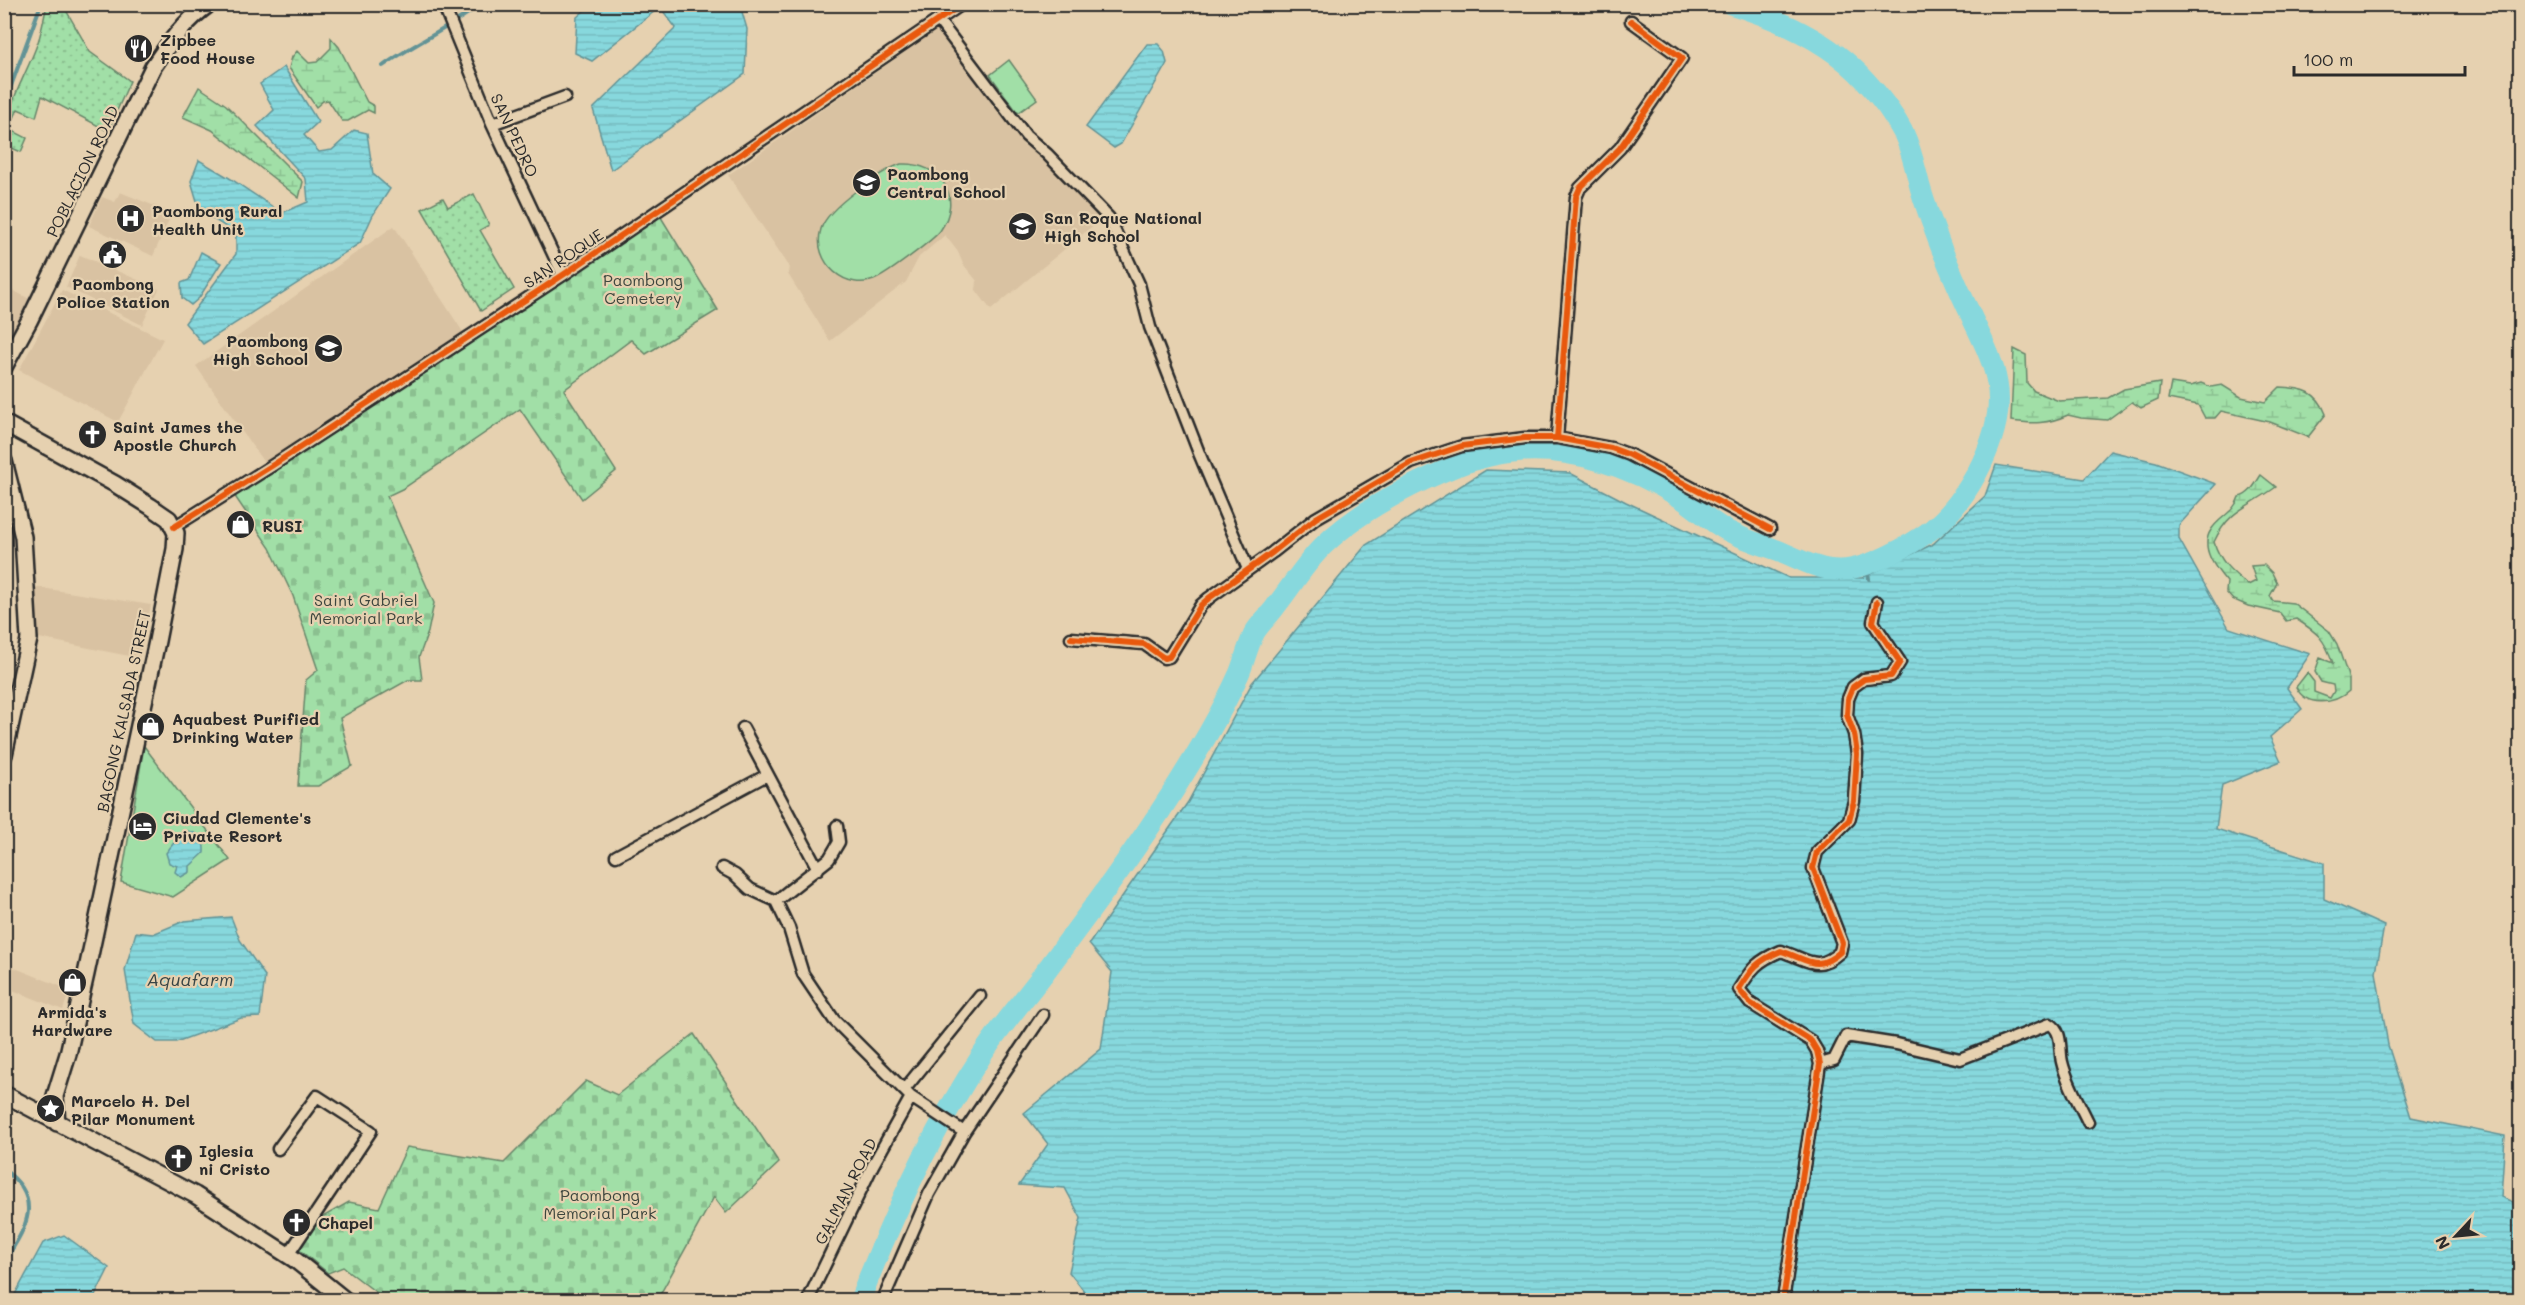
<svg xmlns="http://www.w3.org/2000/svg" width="2525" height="1305" viewBox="0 0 2525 1305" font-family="Mali,sans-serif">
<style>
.built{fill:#d9c2a2}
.grass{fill:url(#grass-dots);stroke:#668569;stroke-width:1.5}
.wetland{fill:url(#wetland-marsh);stroke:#668569;stroke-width:1.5}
.cemetery{fill:url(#cemetery-stones);stroke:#668569;stroke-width:1.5}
.pitch{fill:#a1dfa7;stroke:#668569;stroke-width:1.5}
.water{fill:url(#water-rules);stroke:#629396;stroke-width:1.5}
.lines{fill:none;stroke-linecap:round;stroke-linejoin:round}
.stream{stroke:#629396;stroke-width:4}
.river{stroke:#87d8dd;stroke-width:21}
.street-casing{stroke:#2b2b2b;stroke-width:15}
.secondary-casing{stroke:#2b2b2b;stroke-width:20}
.street{stroke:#e6d1b0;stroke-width:10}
.secondary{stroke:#e6d1b0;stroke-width:15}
.cycleway-casing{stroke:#e6d1b0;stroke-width:10}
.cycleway{stroke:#e8590c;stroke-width:6}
.labels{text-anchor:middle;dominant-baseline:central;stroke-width:4.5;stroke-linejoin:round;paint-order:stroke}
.poi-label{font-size:16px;font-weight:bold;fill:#2b2b2b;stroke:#e6d1b0;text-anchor:start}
.street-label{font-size:16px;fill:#2b2b2b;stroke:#e6d1b0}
.park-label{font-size:16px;fill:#3d463e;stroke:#e6d1b0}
.water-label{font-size:18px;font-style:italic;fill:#394546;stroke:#e6d1b0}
</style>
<defs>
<pattern id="grass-dots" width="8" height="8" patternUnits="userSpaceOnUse" patternTransform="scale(1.5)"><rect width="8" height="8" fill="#a1dfa7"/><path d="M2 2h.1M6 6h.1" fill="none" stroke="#8bc090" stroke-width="1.8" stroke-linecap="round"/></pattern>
<pattern id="wetland-marsh" width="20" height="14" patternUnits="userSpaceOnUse" patternTransform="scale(1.5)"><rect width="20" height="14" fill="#a1dfa7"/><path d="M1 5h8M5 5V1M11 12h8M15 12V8" fill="none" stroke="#8bc090"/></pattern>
<pattern id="cemetery-stones" width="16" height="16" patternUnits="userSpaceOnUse" patternTransform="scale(1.5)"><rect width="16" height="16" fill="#a1dfa7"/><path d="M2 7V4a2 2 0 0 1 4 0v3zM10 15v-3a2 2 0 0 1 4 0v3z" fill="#8bc090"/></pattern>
<pattern id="water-rules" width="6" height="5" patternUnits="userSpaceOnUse" patternTransform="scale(1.5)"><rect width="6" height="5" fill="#87d8dd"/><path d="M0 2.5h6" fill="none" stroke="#75babe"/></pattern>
</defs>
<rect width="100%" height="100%" fill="#e6d1b0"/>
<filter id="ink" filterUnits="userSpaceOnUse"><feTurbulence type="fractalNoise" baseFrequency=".0167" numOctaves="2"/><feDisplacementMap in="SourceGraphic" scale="12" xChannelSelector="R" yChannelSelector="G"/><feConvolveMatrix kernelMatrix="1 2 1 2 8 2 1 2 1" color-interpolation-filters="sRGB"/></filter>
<g filter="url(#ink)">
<path class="built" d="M940,28L1021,134L1024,146L1043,154L1101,219L991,310L976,290L977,281L963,264L958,252L945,235L919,257L906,282L830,341L788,274L789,266L728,175Z
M120,192L172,213L153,256L89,226L102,197L115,202Z
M394,226L463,332L265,464L196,366Z
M80,255L159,289L142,325L66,287Z
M5,286L33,301L5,359Z
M62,290L163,339L118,422L19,370Z
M35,587L151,605L139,658L34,637Z
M5,964L70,990L63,1010L5,987Z"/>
<path class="grass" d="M47,5H63L90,52L130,81L108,131L42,96L36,117L18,109L9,129L27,138L21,152L5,145C4,106 26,77 38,42C42,30 44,17 47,5Z
M474,194L489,225L480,230L514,289L481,311L422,209L443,198L448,207Z"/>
<path class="wetland" d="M331,38L339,47L367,102L374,106V113L368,110L348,121H342L328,100L323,101L316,107L289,68L292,57L297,51L309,63L317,62L331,48Z
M199,87L226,105L303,182L299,198L212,130L183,117Z
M2014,349L2026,355L2027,383L2034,391L2059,401L2108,398L2124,389L2160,383L2158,400L2141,408L2132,402L2107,420L2081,418L2068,415C2048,424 2033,424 2011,421Z
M2171,383L2190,386L2201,383L2211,387L2222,385L2241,397L2265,402L2280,387C2304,388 2317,391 2326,414L2308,437L2270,422L2221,411L2215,418H2205L2198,405L2168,399Z
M2261,475L2276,487C2249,507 2229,509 2214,542C2220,562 2232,572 2248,585L2256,581L2251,566L2264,565L2272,573L2277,583L2270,596L2273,601L2293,603L2329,631L2337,644L2349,679V691C2335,704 2306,708 2296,687L2307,673L2314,682V692L2330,698L2334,691L2333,685L2321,682L2315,672L2320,658L2333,663C2324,638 2318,633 2296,619L2286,621L2280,613L2248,606L2232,599L2226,592L2227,582C2216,569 2199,548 2211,530C2219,517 2234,513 2239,497C2250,495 2255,484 2261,475Z"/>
<path class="cemetery" d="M659,214L718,310L646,354L631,340L564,390L616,471L582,499L520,409L404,488L387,496L434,603L428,632L419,657L422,680H408L340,718L352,766L318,786H298L306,680L318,670L293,596L270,548L234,495L300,455Z
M694,1034L779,1163L726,1213L714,1197L657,1300H386L343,1267L328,1273L297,1248L319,1219L349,1202L379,1208L407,1147L504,1163L586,1081L617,1095Z"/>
<path class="pitch" d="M1009,60L1037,99L1018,113L990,75Z
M901,164C941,162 964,197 940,231C933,240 890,272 878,278C847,294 811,262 821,229C827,208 881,171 901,164Z
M144,746L230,860L173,897L121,882Z"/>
<path class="water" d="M591,5H740L747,29L745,74L611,170L593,109L676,28L660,7L592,61L575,53L577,17Z
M1147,44H1158L1164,51L1167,63L1121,144L1114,148L1086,127Z
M284,67L318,122L304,135L319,152L332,150L354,130L367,133L373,174L390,189L373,215L360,243L203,344L185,323L236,254V233L200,211L191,181L199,160L231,179L282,213L308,202L306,179L257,126L274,110L260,84Z
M201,252L221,263L199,298L191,305L182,298L181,283L189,280Z
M2110,451L2156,462L2216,484L2179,525V539L2229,628L2310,654L2287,688L2302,709L2270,737L2281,761L2222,785L2216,829L2324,863V899L2384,926L2376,972L2388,1045L2411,1117L2505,1136L2501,1197L2520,1205V1300H1091L1069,1272L1081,1218L1065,1188L1019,1185L1048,1144L1024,1113L1101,1049L1112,972L1089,944L1188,802L1252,683L1366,545L1486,470L1570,473L1626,502L1789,578H1862L1933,544L1985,496L1996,465L2084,479Z
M183,831C198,831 205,838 204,853L190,866V872L181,877L175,872L177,866L169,863L166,853Z
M231,917L240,940L265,976L260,1017L241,1018L176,1042H157L134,1024L125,970L136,932L153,934L184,921Z
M64,1235L109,1268L93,1300H12L43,1243Z"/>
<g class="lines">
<path class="stream" d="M383,66C415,43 450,28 481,4
M4,105L41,4
M1867,564L1869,579
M4,1170C44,1198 27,1229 4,1261"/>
<path class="river" d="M860,1300C893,1214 933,1129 984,1052C1003,1024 1025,998 1045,972C1089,913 1134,853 1174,790C1197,753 1221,714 1239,674C1245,660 1248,644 1255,632C1260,623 1270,615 1276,606C1292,586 1305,563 1324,545C1365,505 1455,458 1512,452C1570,445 1631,467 1681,498C1696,507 1709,521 1726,530C1743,539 1760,544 1777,550C1798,558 1818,571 1841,570C1867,569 1910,546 1931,530C1969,501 2006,431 1997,383C1993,358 1979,334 1969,311C1959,291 1951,270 1942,250C1934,229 1926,208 1920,187C1915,168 1912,151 1904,134C1894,115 1879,95 1865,80C1830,41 1779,19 1730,4"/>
<defs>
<path id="street" d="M443,4L492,124L563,275
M939,21L1026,136L1047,154L1109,218L1139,284L1150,327L1199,453L1248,569
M492,124L565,97
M1557,438L1576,197L1580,188L1620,148L1682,58L1631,21
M174,527L273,465L563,275L962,4
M1071,638L1144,644L1164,658L1169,657L1201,605L1209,598L1273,552L1316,518L1411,463L1462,446L1525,438H1557L1611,448L1630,455L1770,529
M743,728L818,869
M837,826L839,842L829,859L776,901L789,928L803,974L834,1020L911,1097L964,1132
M616,856L767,775
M722,868L735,875L750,889L776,901
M1820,1064L1834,1060L1846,1036L1896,1044L1960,1059L2050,1024C2063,1031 2059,1050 2062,1062C2067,1083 2079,1103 2088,1122
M904,1090L980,996
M278,1149L317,1096L371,1131L288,1255
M808,1300L873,1165L911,1097
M883,1300L929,1194L964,1132L1043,1015
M1783,1300L1820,1064L1817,1051L1811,1041L1750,1003L1739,989C1752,968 1757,961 1781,951C1807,959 1817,973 1840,952L1842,943L1813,868L1817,852L1849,820L1854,801L1857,754L1854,734L1847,715L1848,699L1853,687L1864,679L1891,676L1900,662L1873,622L1877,602"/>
<path id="secondary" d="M4,367L29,321L153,67C169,43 185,21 209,4
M4,423L115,484L150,506L169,519L176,533L175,549L157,641L86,974L68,1054L55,1096L57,1123
M4,461L23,537L29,639L4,755
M4,1094L195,1195L294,1259L345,1300"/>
</defs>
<use href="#street" class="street-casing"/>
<use href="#secondary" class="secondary-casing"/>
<use href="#street" class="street"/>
<use href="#secondary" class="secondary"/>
<defs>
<path id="cycleway" d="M1557,438L1576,197L1580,188L1620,148L1682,58L1631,21
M174,527L273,465L563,275L962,4
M1071,638L1144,644L1164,658L1169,657L1201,605L1209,598L1273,552L1316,518L1411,463L1462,446L1525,438H1557L1611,448L1630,455L1770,529
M1783,1300L1820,1064L1817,1051L1811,1041L1750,1003L1739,989C1752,968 1757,961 1781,951C1807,959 1817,973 1840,952L1842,943L1813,868L1817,852L1849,820L1854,801L1857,754L1854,734L1847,715L1848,699L1853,687L1864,679L1891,676L1900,662L1873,622L1877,602"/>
</defs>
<use href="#cycleway" class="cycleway-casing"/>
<use href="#cycleway" class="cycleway"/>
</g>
</g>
<defs>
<symbol id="restaurant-disc" viewBox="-11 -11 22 22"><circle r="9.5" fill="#2b2b2b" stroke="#e6d1b0"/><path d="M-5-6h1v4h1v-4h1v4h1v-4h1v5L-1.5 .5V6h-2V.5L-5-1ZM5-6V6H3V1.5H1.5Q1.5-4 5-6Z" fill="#fff"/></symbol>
<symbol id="school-disc" viewBox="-11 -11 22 22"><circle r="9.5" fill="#2b2b2b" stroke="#e6d1b0"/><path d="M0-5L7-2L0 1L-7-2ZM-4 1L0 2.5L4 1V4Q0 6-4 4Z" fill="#fff"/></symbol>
<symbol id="hospital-disc" viewBox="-11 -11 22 22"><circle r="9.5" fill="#2b2b2b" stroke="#e6d1b0"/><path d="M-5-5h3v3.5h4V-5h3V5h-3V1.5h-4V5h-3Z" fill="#fff"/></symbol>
<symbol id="civic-disc" viewBox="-11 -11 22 22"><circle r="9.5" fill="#2b2b2b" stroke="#e6d1b0"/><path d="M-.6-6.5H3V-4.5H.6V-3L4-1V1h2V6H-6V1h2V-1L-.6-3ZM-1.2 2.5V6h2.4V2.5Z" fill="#fff"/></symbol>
<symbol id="church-disc" viewBox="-11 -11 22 22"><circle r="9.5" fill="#2b2b2b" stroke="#e6d1b0"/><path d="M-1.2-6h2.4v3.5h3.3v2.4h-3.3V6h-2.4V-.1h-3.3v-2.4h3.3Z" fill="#fff"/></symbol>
<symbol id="shop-disc" viewBox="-11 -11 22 22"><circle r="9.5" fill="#2b2b2b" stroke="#e6d1b0"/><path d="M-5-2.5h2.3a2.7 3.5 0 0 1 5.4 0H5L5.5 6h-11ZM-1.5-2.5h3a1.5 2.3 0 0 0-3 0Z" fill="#fff"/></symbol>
<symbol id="hotel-disc" viewBox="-11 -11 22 22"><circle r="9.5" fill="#2b2b2b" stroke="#e6d1b0"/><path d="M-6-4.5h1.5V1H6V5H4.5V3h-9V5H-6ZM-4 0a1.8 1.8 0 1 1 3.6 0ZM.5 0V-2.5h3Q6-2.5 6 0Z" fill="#fff"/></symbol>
<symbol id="sight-disc" viewBox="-11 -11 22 22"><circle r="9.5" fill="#2b2b2b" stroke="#e6d1b0"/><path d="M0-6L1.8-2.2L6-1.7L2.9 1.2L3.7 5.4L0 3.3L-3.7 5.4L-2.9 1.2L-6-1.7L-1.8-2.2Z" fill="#fff"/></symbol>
</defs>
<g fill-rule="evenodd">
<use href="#restaurant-disc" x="122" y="32" width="33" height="33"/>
<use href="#school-disc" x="850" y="166" width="33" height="33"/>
<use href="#hospital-disc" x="114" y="202" width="33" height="33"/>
<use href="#school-disc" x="1006" y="210" width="33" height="33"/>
<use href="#civic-disc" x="96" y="238" width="33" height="33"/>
<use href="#school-disc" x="312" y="332" width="33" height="33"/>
<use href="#church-disc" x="76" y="418" width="33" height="33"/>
<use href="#shop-disc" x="224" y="508" width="33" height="33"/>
<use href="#shop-disc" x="134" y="710" width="33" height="33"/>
<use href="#hotel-disc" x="126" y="810" width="33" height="33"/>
<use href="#shop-disc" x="56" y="966" width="33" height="33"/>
<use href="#sight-disc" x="34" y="1092" width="33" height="33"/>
<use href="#church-disc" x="162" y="1142" width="33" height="33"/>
<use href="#church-disc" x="280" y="1206" width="33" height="33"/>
</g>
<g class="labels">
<g class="poi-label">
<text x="160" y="39">Zipbee<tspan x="160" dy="18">Food House</tspan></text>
<text x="887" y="173">Paombong<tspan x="887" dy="18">Central School</tspan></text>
<text x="152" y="210">Paombong Rural<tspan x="152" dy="18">Health Unit</tspan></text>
<text x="1044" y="217">San Roque National<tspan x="1044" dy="18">High School</tspan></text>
<text x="113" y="283" text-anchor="middle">Paombong<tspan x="113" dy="18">Police Station</tspan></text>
<text x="308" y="340" text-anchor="end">Paombong<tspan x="308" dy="18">High School</tspan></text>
<text x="113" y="426">Saint James the<tspan x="113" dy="18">Apostle Church</tspan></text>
<text x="262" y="525">RUSI</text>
<text x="172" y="718">Aquabest Purified<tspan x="172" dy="18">Drinking Water</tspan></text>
<text x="163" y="817">Ciudad Clemente's<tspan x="163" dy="18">Private Resort</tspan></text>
<text x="72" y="1011" text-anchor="middle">Armida's<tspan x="72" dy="18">Hardware</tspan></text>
<text x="71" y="1100">Marcelo H. Del<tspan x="71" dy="18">Pilar Monument</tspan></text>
<text x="199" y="1150">Iglesia<tspan x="199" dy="18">ni Cristo</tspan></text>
<text x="318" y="1222">Chapel</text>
</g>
<g class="street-label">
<text transform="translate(515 135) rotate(65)">SAN PEDRO</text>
<text transform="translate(82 171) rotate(-64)">POBLACION ROAD</text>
<text transform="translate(563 258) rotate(-34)">SAN ROQUE</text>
<text transform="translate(123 711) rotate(-78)">BAGONG KALSADA STREET</text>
<text transform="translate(845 1191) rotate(-63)">GALMAN ROAD</text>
</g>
<g class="park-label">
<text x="643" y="279">Paombong<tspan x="643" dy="18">Cemetery</tspan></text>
<text x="366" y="599">Saint Gabriel<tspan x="366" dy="18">Memorial Park</tspan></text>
<text x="600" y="1194">Paombong<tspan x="600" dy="18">Memorial Park</tspan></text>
</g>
<g class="water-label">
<text x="190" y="979">Aquafarm</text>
</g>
</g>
<rect width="2525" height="1305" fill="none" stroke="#e6d1b0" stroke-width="24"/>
<rect x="12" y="12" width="2501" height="1281" fill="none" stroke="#2b2b2b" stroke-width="2" filter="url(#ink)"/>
<g transform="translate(2456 1236) rotate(244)" stroke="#e6d1b0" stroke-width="4.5" paint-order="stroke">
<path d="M0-4.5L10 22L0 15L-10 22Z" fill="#2b2b2b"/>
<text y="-9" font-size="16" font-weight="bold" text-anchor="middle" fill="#2b2b2b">N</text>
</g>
<path d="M2294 66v9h171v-9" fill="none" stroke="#2b2b2b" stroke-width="3"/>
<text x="2303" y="66" font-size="18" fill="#2b2b2b" stroke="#e6d1b0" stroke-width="4.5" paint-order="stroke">100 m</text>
</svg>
